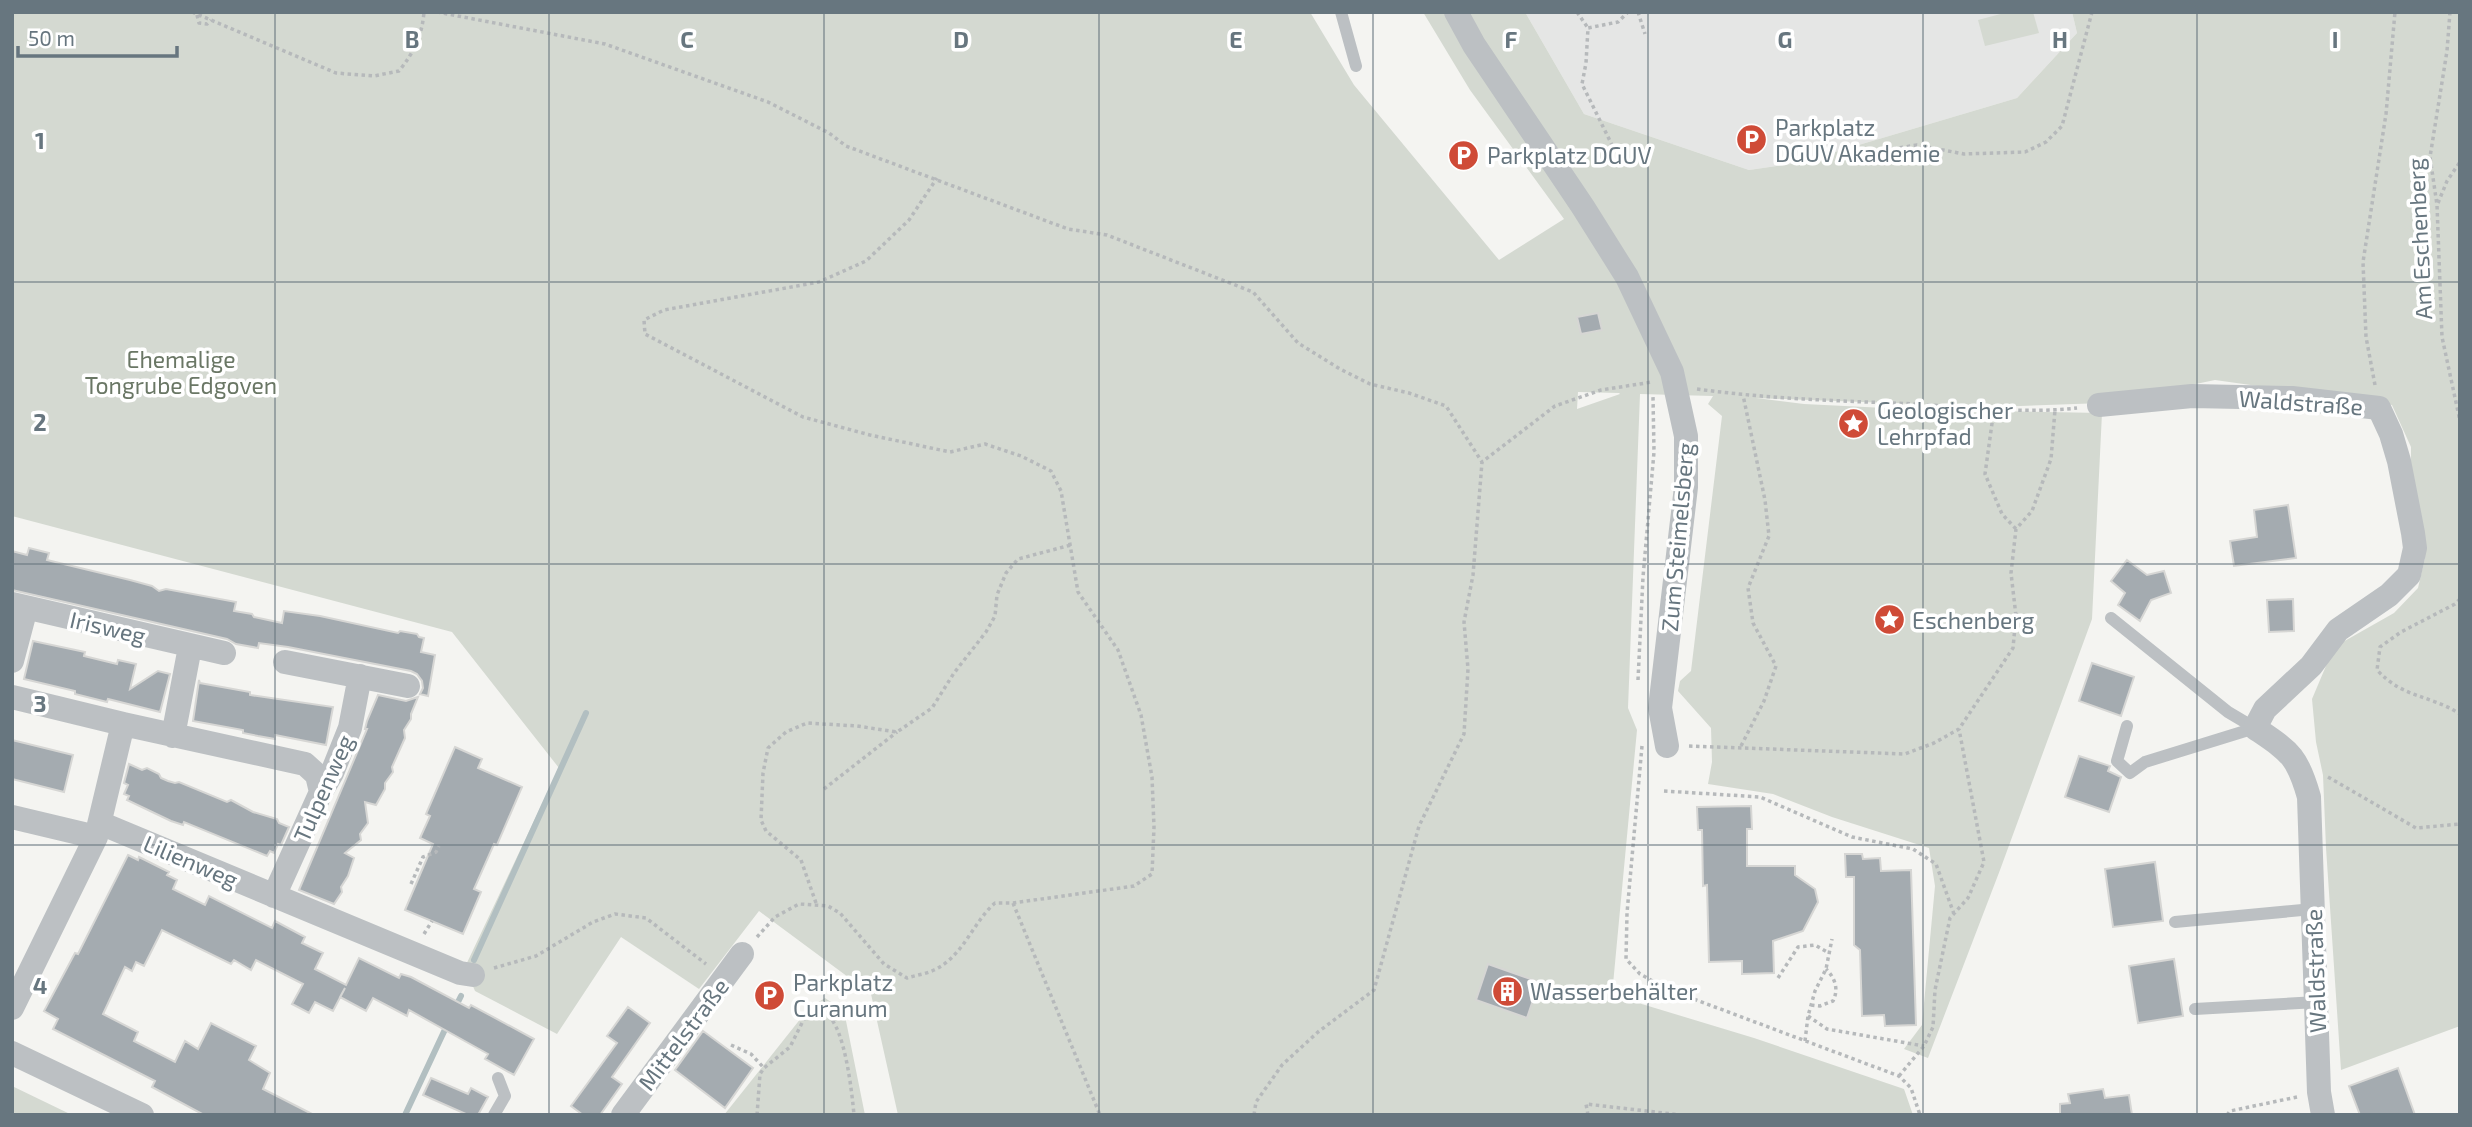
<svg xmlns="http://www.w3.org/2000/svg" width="2472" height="1127" viewBox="0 0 2472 1127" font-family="'Exo 2',sans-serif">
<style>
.built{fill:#e5e6e5}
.green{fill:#d4d9d1;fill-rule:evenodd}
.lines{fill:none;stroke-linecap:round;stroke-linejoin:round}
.stream{stroke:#b2bfc1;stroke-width:6}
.building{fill:#a4abb0;stroke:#d6d6d4;stroke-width:2}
.path{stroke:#b6b9bb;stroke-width:3.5;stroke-dasharray:3.5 3.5;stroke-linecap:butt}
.lane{stroke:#bcc0c3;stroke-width:12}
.street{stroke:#bcc0c3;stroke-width:24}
.grid{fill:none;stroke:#67767f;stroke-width:2;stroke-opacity:0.55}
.labels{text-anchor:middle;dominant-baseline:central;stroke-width:7;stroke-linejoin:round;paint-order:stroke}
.poi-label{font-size:23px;fill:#67767f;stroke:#fff;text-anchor:start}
.street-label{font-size:23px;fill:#67767f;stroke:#fff}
.park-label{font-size:23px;fill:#6a7765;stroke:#fff}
.grid-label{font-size:23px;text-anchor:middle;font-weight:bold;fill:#67767f;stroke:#fff;stroke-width:7;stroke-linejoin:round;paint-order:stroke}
</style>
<rect width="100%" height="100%" fill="#f4f4f1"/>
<path class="built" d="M1525,12H2072L2077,33L2017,98L1798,163L1749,170L1584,114Z"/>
<path class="green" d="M12,12H1310L1354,85L1499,260L1564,219L1470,90L1423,12H1525L1584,114L1749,170L1798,163L2017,98L2077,33L2072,12H2460V1026L2341,1070L2326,848L2323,775L2316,742L2312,699L2334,647L2394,613L2418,588L2425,558L2411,479V447L2392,405L2215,380L2104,403L1993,407L1756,398L1804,404L1926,410L2102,413L2092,619L2000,870L1928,1058L1904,1049L1922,1025L1935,886L1929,848L1832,817L1773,794L1708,784L1712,762L1711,728L1678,691L1680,681L1691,671L1722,416L1708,404L1713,396L1640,394L1628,708L1637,730L1612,995L1754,1038L1904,1089L1913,1115H898L871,994L759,911L699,989L621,937L557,1034L475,991L465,967L559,768L452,632L12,516ZM1578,392L1619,393L1620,394L1577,409Z
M2008,12H2033L2039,33L1985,46L1978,20Z
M825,998L844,1011L865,1115H724L809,1008Z
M12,1086L72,1115H12Z"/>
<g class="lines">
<path class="stream" d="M474,960L586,713
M454,1010L461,996
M405,1115L448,1023"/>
</g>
<path class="building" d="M1598,313L1602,330L1581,334L1577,317Z
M2288,505L2296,558L2234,566L2230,541L2257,537L2254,510Z
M29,548L49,553L47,560L130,580L152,586L159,591L166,589L236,602L234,611L252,614L254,617L282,623L284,611L320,616L398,633L400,631L417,634L419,637L424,638L421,652L435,655L428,696L420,694L423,688L422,681L417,674L411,671L288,647L259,643L258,648L236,644L227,639L12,590V551L27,555Z
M2127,560L2147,575L2164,571L2171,593L2151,600L2140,621L2118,605L2125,593L2111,581Z
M2293,599L2294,631L2269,632L2267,600Z
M33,641L85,652L84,656L117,664L118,660L136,664L130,689L158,671L170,674L160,712L108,699L107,702L75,694V691L24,679Z
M2092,663L2134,677L2121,716L2079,701Z
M199,680L200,683L250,692V695L333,707L326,745L275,735V739L258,736L243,733V730L193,721Z
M378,695L406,701L418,697L411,714V719L404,730L405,738L392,767L393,772L385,783V789L376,805L365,802L368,823L360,834L361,840L345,853L354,858L348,876L341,887L342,892L334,904L299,890L367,729H365L367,721Z
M12,740L73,755L64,792L12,779Z
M455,747L482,759L478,768L522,787L497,845L494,844L474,889L481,892L463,934L405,910L433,844L420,838L430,816L426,814Z
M2079,756L2110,766L2108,771L2121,777L2109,812L2065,797Z
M129,764L142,770L147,768L159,774L161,778L168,781L175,783L179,782L227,802L231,800L253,812L277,819L279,823L289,827L281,845L278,844L274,853L270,851L267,856L184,822L183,825L171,821L127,800L129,796L124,794L128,785L124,783Z
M1751,806L1752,829H1747V866H1795V875L1815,889L1818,902L1803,931L1773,941L1774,973L1742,974V961L1709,962L1707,885L1703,886L1702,830H1698L1697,807Z
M1845,854H1862L1863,859L1880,858L1881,871L1911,870L1916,1025L1885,1026L1884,1015L1862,1016L1860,950L1854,945V877H1846Z
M128,855L138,860L139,857L169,872L167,875L177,880L173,889L205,905L209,896L272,928L275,921L305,937L302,943L323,953L315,969L346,985L359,958L399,978L401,974L411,977L469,1008L471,1005L534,1039L514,1075L485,1059L488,1054L409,1010L407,1016L373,998L366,1011L340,997L345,988L333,1011L315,1002L309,1013L292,1004L303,984L256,960L251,970L234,960L231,964L162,930L144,966L136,962L132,971L125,967L103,1014L138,1032L134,1041L175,1062L185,1041L198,1049L211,1023L256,1046L249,1060L270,1073L263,1089L314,1115H204L152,1087L155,1081L53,1029L58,1019L44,1011L75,953L78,954Z
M2155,862L2163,921L2113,927L2105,869Z
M2174,959L2183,1016L2138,1023L2129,966Z
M1488,964L1539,982L1527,1018L1476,1000Z
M628,1007L650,1023L612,1077L622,1084L600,1115H583L571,1106L617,1043L607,1036Z
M703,1031L753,1068L725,1108L675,1070Z
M2398,1068L2415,1115H2360L2349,1086Z
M431,1078L468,1094L471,1088L488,1097L478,1115H468L423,1095Z
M2103,1089L2105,1098L2129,1095L2132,1115H2060V1104L2070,1103L2068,1094Z"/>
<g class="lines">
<path class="path" d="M192,12L336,73L374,76L399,71C414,52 422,36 424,12
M437,12L605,44L768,102L829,133L846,146L1068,229L1107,235L1253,292L1298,343L1340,369L1370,384L1409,393L1446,406L1482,462
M1577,12L1588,28
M1638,12L1645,34
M2450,12L2447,51L2430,157L2437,205L2442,337L2460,421
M197,15L199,23L207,24L211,20
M1619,148L1613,147L1582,84L1586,63L1588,28L1618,22L1628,12
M1886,150L1917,145L1964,154L2025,152L2046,142L2062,126L2092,12
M2438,203L2447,181L2460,162
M2375,385L2366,337L2363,262L2386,114L2395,12
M1697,389C1769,399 1843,401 1916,404C1969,407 2024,414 2077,408
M1994,409L1985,474L2002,514L2016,529
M2460,599L2455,604L2401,632L2380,647L2377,670C2404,699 2429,694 2460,714
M1638,680L1643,577L1654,452L1653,397
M1642,746L1627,913L1626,959L1640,974L1667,989L1899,1076L1911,1088L1920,1115
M1689,746L1905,754L1934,743L1959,729L2013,648L2016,616L2011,573L2016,529L2032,511L2051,459L2055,410
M1741,746L1764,701L1776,666L1753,623L1748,588L1769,536L1765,500L1743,395
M2328,777L2416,828L2460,824
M824,789L897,732
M1664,791L1760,797L1852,837L1913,849L1936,864L1954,914
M411,884L423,857L436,852L439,846
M816,903L801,860L766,831L761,820L763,773L768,748L786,732L807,723L857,726L897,732L932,708L954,673L986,632L995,616L997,595L1006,573L1018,559L1071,545
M1013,903L1100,1115
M424,934L432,921
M757,937L775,917L799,904L828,906L840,913L884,964L907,978C916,975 926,974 934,970C963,957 973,922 995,903H1013L1134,886L1152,874L1154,827L1152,777L1141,715L1118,650L1078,592L1061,491L1051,471L1021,456L985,444L950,452L870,435L803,417L645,334L644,320L664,310L819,282L866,261L909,220L937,178
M494,968L536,956L593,922L615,914L646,918L706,964
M1778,978L1798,947L1815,945L1829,953
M1811,1005L1820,1006L1833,1001C1839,989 1835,978 1826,969
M1808,1016L1827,1029L1924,1046
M1805,1041L1808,1016L1815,991L1826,969L1832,939
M731,1045L751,1054L764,1068
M1899,1076L1924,1046L1933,1027L1935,990L1950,918L1968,898L1984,862L1959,729
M757,1115L760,1074L764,1068L790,1047L806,1015C813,1013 820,1011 827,1015C845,1027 852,1093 854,1115
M1254,1115L1256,1102L1282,1065L1318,1032L1374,990L1419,826L1464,734L1468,669L1464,622L1473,575L1482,462L1555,406L1601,390L1652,382
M1588,1115L1586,1104L1681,1115
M2227,1115L2230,1111L2297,1097"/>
<path class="lane" d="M1341,12L1356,66
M2111,618L2228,712L2255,728
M2127,726L2117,761L2130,773L2145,762L2255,728
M2175,922L2313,909
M2195,1009L2317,1002
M494,1115L505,1096L498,1078"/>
<path class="street" d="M1456,12L1474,45L1583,207L1627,277L1672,372L1686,436V487L1660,708L1667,746
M2099,405L2192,396L2292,398L2379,408L2391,434L2399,461L2413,533L2415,548L2409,575L2389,595L2338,630L2311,666L2265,709L2255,728C2290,752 2297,755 2309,797L2319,1092L2323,1115
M12,604L224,653
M12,661L26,608
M285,662L408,686
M12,697L123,724L96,837L12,1008
M123,724L305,764L317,775L321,792
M173,736L190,647
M12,817L96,837
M100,823L460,973L473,975
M274,896L321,792L332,773L350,728L360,676
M12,1053L142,1115
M623,1115L742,954"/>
</g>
<path class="grid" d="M275,12V1115M549,12V1115M824,12V1115M1099,12V1115M1373,12V1115M1648,12V1115M1923,12V1115M2197,12V1115M12,282H2460M12,564H2460M12,845H2460"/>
<defs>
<symbol id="parking-disc" viewBox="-11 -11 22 22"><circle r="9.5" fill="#cf4b37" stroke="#fff"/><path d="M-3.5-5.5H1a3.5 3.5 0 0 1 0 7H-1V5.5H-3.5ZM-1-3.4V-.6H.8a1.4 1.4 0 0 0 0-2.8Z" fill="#fff"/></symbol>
<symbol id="sight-disc" viewBox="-11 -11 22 22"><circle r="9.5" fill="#cf4b37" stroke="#fff"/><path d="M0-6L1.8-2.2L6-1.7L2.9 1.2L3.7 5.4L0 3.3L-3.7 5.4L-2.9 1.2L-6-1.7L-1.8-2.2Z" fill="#fff"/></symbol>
<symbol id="building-disc" viewBox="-11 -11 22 22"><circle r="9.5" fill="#cf4b37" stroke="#fff"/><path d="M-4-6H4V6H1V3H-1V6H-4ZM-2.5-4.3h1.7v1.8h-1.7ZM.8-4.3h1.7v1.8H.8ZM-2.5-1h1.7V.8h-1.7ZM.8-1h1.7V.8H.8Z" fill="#fff"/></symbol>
</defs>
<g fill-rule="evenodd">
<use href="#parking-disc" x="1734" y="122" width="35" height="35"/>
<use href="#parking-disc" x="1446" y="138" width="35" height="35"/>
<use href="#sight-disc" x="1836" y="406" width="35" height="35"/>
<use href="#sight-disc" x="1872" y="602" width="35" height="35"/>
<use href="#building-disc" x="1490" y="974" width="35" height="35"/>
<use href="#parking-disc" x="752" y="978" width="35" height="35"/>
</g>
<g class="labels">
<g class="poi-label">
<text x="1775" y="127">Parkplatz<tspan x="1775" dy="26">DGUV Akademie</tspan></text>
<text x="1487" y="155">Parkplatz DGUV</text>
<text x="1877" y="410">Geologischer<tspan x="1877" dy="26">Lehrpfad</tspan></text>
<text x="1912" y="620">Eschenberg</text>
<text x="793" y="982">Parkplatz<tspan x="793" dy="26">Curanum</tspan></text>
<text x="1530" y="991">Wasserbehälter</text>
</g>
<g class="street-label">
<text transform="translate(2419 239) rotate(-93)">Am Eschenberg</text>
<text transform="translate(2301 402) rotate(4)">Waldstraße</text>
<text transform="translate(1677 537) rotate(-85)">Zum Steimelsberg</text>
<text transform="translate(108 627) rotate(13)">Irisweg</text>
<text transform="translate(323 788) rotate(-66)">Tulpenweg</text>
<text transform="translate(191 861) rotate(23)">Lilienweg</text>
<text transform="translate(2315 971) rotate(-92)">Waldstraße</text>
<text transform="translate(683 1034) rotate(-53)">Mittelstraße</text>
</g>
<g class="park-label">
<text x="181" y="359">Ehemalige<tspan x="181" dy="26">Tongrube Edgoven</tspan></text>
</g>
</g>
<g class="grid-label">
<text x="412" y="48">B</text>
<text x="687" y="48">C</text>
<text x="961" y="48">D</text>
<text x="1236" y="48">E</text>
<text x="1511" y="48">F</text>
<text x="1785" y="48">G</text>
<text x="2060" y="48">H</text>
<text x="2335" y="48">I</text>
<text x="40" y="149">1</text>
<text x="40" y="431">2</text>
<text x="40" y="712">3</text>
<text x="40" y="994">4</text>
</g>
<rect width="2472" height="1127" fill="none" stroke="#67767f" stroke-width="28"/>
<path d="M18 46v10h159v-10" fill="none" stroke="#67767f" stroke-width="3.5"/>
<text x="28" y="46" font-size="21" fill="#67767f" stroke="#ffffff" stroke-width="5" paint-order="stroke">50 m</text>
</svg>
